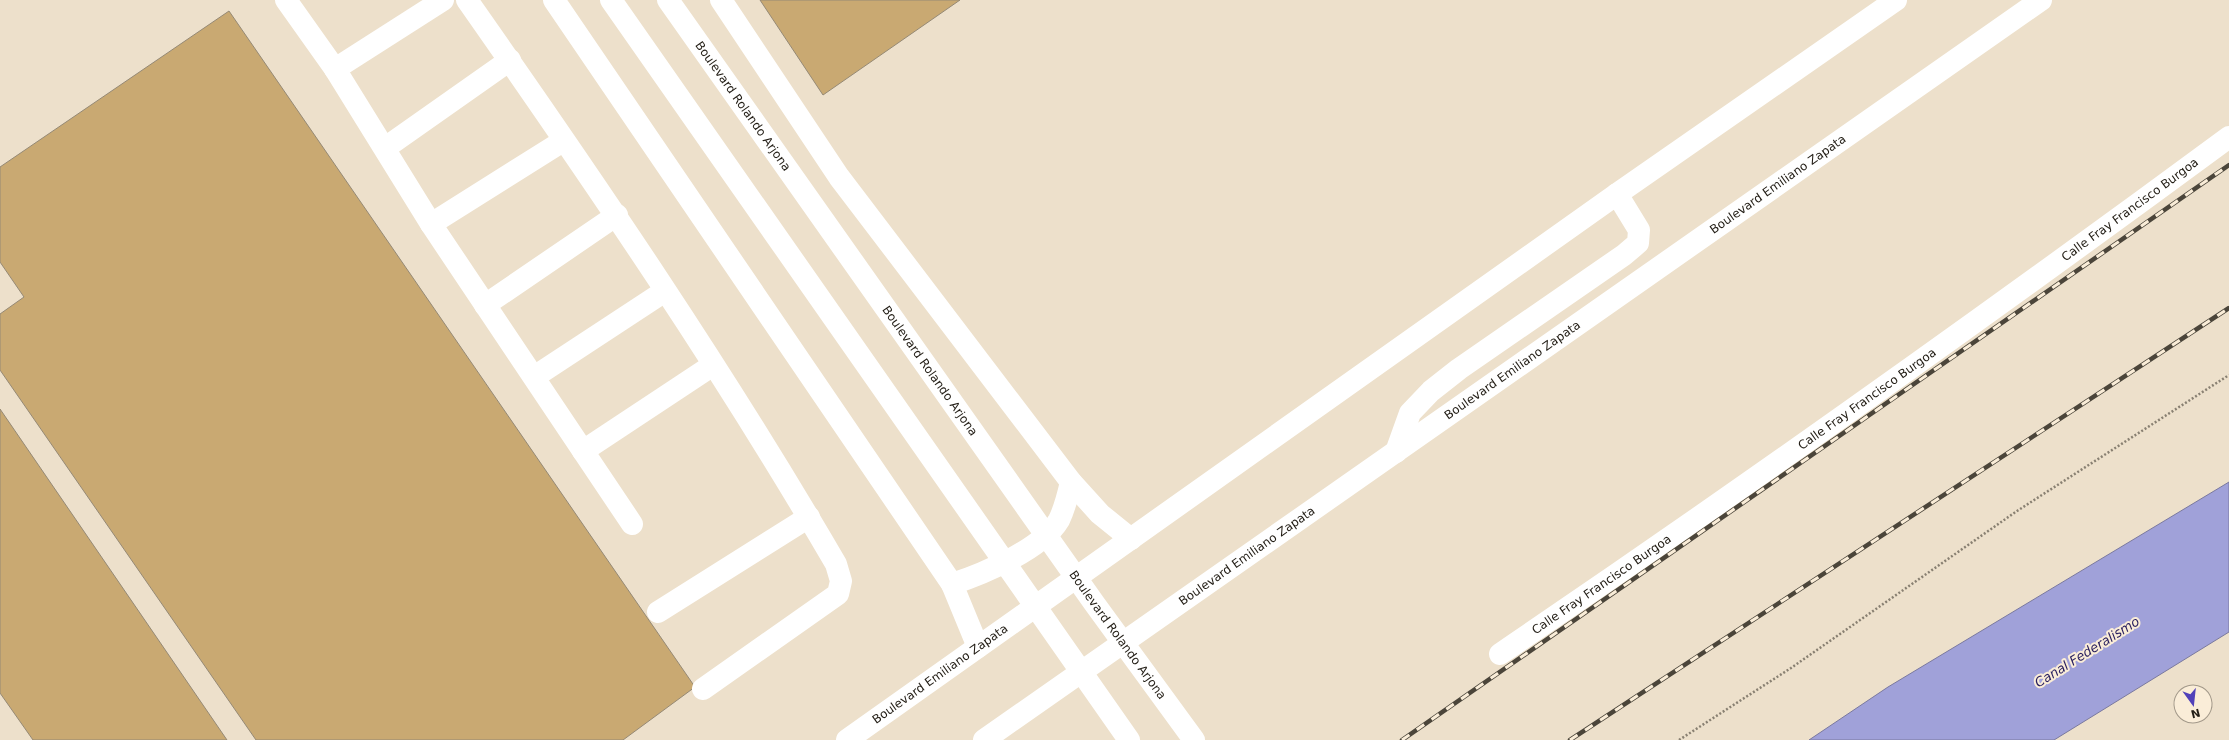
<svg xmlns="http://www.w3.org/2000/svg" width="2229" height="740" viewBox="0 0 2229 740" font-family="'DejaVu Sans',sans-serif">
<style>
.water{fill:#a0a1d9;stroke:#7a799e}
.building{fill:#c9a972;stroke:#958975}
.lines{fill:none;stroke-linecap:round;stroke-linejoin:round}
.path{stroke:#898072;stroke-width:2.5;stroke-dasharray:2 2;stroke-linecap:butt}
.minor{stroke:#fff;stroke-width:22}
.major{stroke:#fff;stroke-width:22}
.rail-casing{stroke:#4b453a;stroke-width:4.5}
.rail{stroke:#faedd8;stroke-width:3;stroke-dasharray:9;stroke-linecap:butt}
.labels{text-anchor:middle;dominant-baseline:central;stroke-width:4;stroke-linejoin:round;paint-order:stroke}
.street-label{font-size:12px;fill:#211c14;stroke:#faedd8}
.water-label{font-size:13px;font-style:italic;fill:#261d5e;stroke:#faedd8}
</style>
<rect width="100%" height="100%" fill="#ede0cb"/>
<path class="water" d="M2229,482V632L2054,740H1809L1888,687Z"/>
<path class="building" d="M760,0H960L823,95Z
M229,11L695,687L623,740H256L0,370V314L24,297L0,262V167Z
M0,409L227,740H33L0,693Z"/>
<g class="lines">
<path class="path" d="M1679,740L1791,668L2017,511L2229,375"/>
<g class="minor">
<path d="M286,0L335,69L431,224L632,524"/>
<path d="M467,0C596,184 723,370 836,564L841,581L838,594L703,689"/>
<path d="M554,0L952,584L978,647"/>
<path d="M721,0L839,177L1071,482L1100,514L1131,539"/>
<path d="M335,69L443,0"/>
<path d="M385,148L510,60"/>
<path d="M431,224L563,141"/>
<path d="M485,305L617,215"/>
<path d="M534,377L665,291"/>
<path d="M583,451L713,365"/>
<path d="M952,584C983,574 1042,549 1059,520C1065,508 1068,495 1071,482"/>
<path d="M658,612L809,517"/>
<path id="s1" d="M1500,654C1746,487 1989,314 2229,137"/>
</g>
<g class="major">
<path d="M611,0L1129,740"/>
<path id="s2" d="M668,0L1094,603L1194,740"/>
<path d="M1396,452L1410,413L1431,391L1459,369L1624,255L1638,243L1639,230L1617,194"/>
<path id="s3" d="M847,740L1617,194L1896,0"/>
<path id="s4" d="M984,740L2041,0"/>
</g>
<defs>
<path id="rail" d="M1402,740L2229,165
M1570,740L2229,308"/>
</defs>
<use href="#rail" class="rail-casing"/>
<use href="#rail" class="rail"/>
</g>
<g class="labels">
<g class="street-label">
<text stroke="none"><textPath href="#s2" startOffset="130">Boulevard Rolando Arjona</textPath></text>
<text stroke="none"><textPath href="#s4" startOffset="969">Boulevard Emiliano Zapata</textPath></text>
<text stroke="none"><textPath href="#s1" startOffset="771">Calle Fray Francisco Burgoa</textPath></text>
<text stroke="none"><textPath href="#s4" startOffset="645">Boulevard Emiliano Zapata</textPath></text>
<text stroke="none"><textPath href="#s2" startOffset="454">Boulevard Rolando Arjona</textPath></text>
<text stroke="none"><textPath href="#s1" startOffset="447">Calle Fray Francisco Burgoa</textPath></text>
<text stroke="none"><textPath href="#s4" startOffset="321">Boulevard Emiliano Zapata</textPath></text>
<text stroke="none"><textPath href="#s1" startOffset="123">Calle Fray Francisco Burgoa</textPath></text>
<text stroke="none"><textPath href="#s2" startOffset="778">Boulevard Rolando Arjona</textPath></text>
<text stroke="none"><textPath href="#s3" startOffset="114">Boulevard Emiliano Zapata</textPath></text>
</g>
<g class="water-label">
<text transform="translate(2087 652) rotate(-32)">Canal Federalismo</text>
</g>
</g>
<g transform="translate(2193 704) rotate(165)"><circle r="19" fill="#faedd8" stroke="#a3998a"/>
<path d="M0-3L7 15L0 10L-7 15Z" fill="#5141b9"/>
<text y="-6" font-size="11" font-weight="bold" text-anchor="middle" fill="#211c14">N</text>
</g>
</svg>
